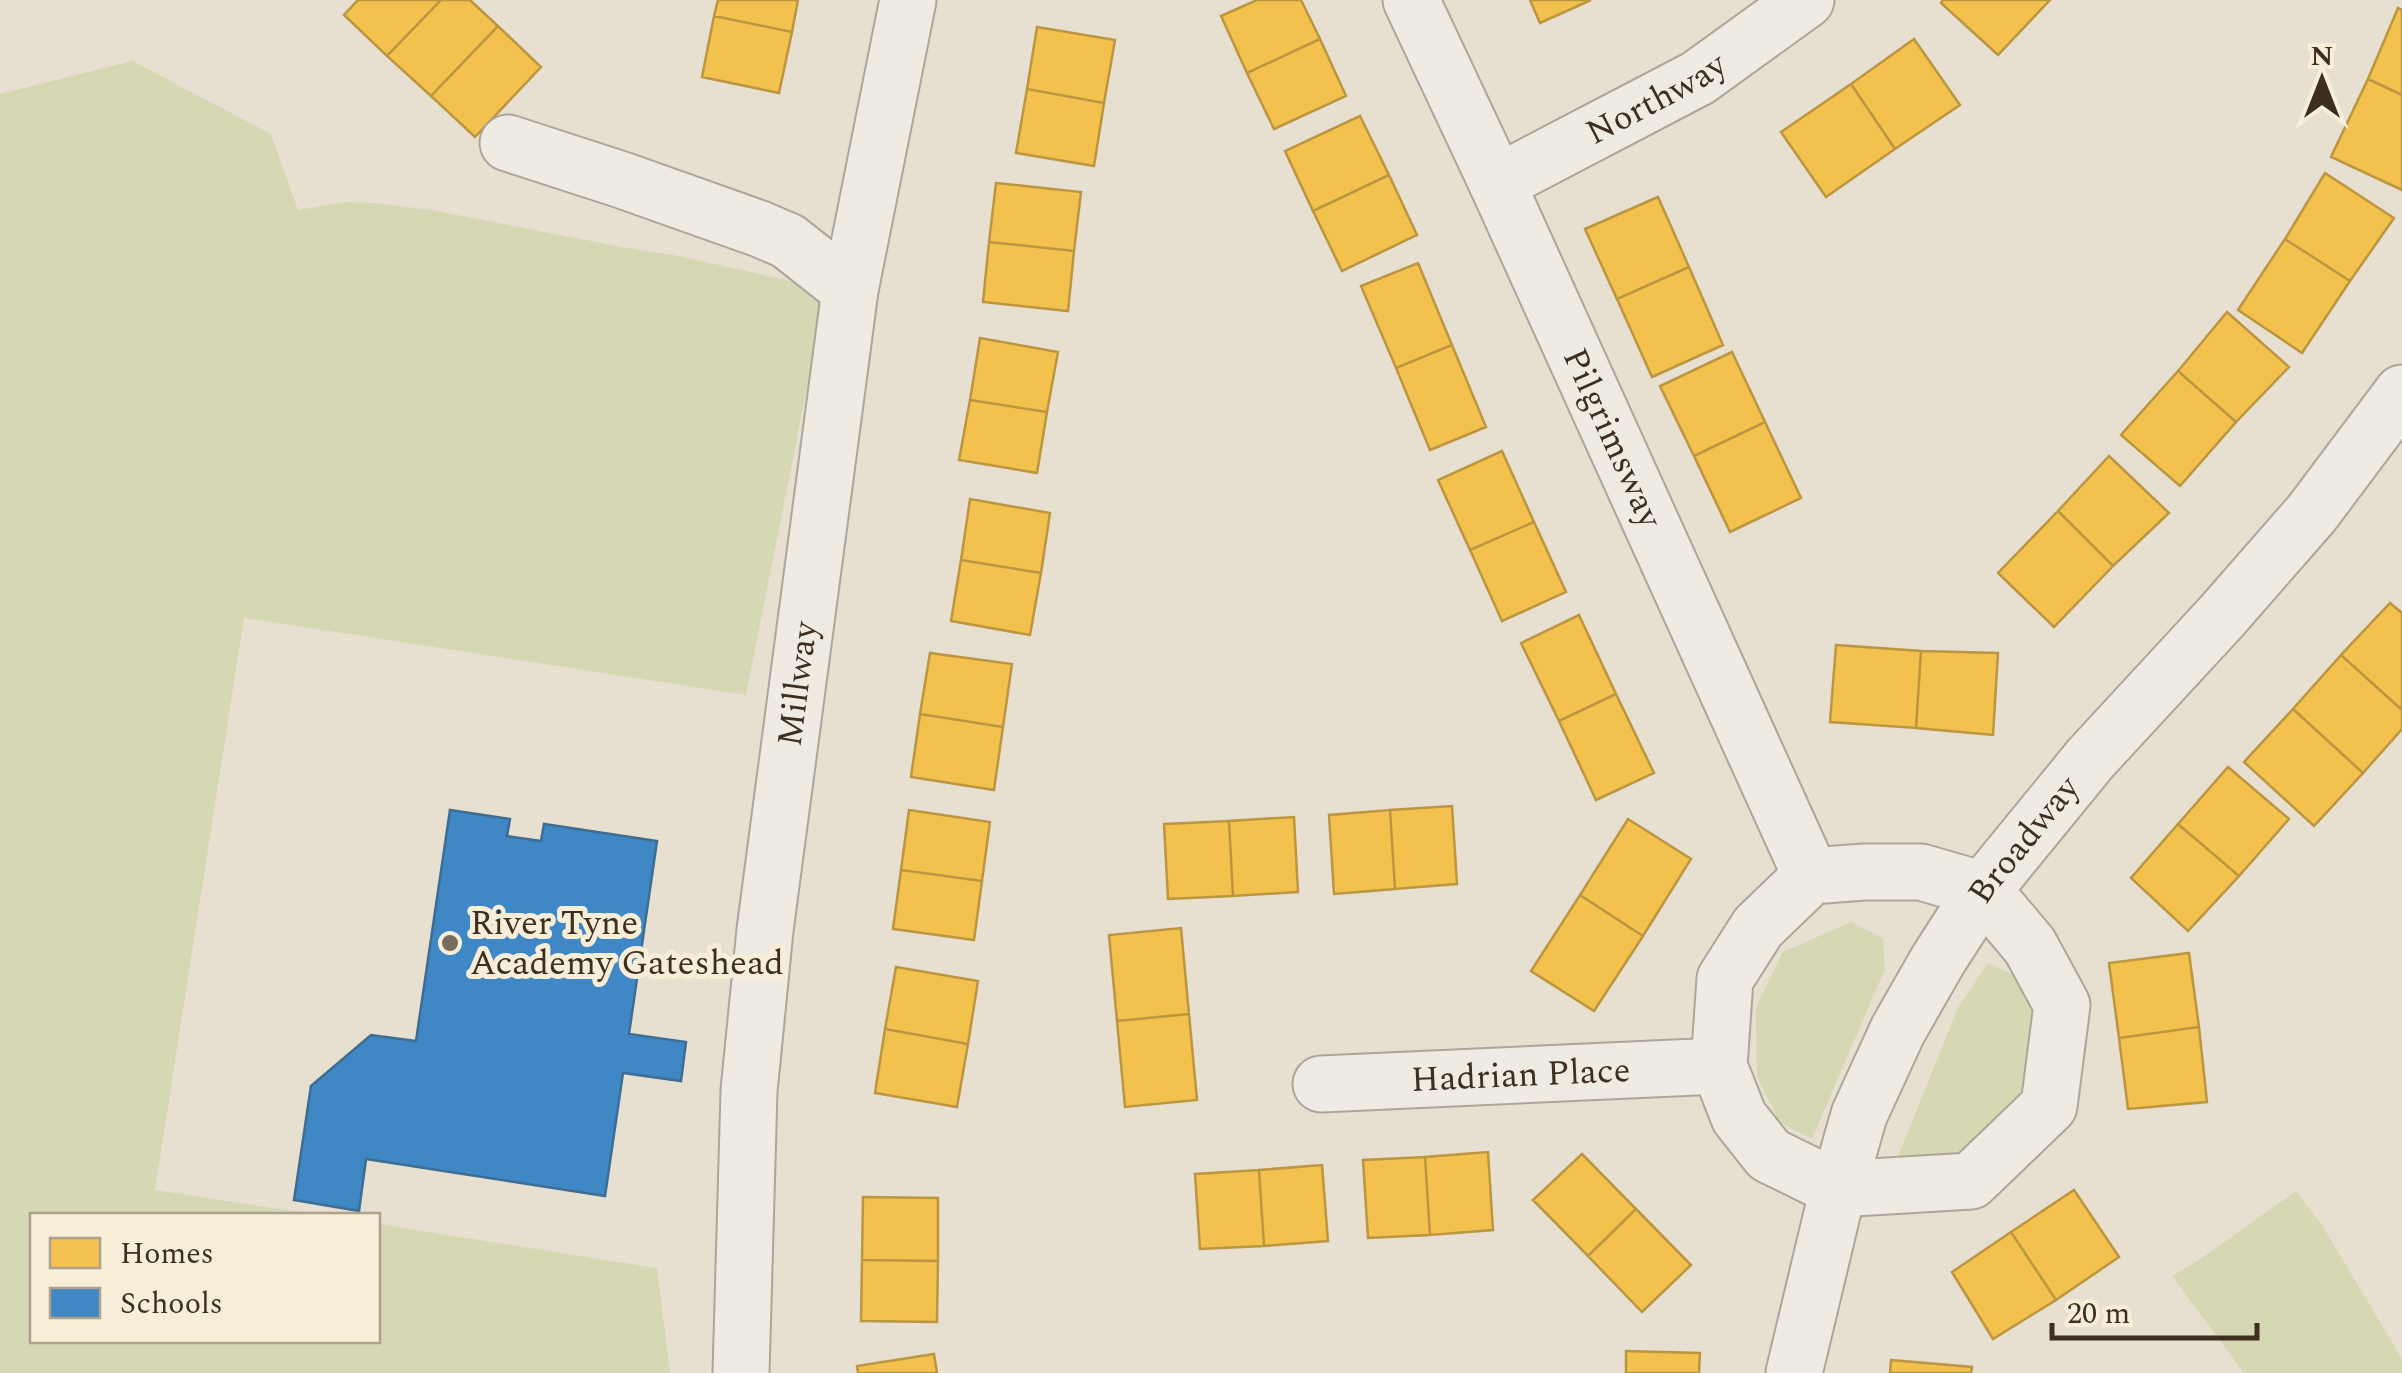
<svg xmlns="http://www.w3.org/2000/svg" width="2402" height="1373" viewBox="0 0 2402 1373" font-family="Spectral,serif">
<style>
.green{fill:#d6d7b3}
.homes{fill:#f2c14e;stroke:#bc9540;stroke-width:2.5}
.schools{fill:#3f88c5;stroke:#3e6d94;stroke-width:2.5}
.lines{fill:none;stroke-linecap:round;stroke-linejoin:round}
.minor-casing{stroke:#ada599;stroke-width:59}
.minor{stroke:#efebe3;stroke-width:55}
.poi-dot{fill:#786c5e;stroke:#f7eed8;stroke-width:4}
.labels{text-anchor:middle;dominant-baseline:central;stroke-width:10;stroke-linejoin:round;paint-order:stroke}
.street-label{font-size:35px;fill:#3d2e20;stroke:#f7eed8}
.poi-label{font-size:35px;fill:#3d2e20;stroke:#f7eed8;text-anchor:start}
</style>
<rect width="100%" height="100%" fill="#e7e0d1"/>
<path class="green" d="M132,61L271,134L298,210L346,202L376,203L431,210L638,250L669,254L804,284L826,292L746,695L244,618L155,1190L320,1215L32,1216V1340H378V1224L657,1268L670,1373H0V94Z
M1851,922L1883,938L1885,969L1812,1139L1779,1122L1757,1076L1756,1008L1783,952Z
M1988,963L2039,986L2029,1112L1979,1156L1890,1176L1958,1008Z
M2296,1191L2322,1225L2402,1359V1373H2244L2172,1276L2199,1260Z"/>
<path class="homes" d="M358,0H441L387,56L344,15Z
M441,0H470L498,26L431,96L387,56Z
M718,0H798L792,32L714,16Z
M1257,0H1301L1320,39L1247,73L1221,16Z
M1530,0H1591L1540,23Z
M1943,0H2050L1998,55L1941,3Z
M2398,8L2402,10V95L2368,79Z
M714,16L792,32L779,93L702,77Z
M498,26L541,67L475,137L431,96Z
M1037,27L1115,40L1104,103L1027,89Z
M1320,39L1346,96L1274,129L1247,73Z
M1914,39L1960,105L1895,149L1851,84Z
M2368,79L2402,95V190L2331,157Z
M1851,84L1895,149L1826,197L1781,132Z
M1027,89L1104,103L1094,166L1016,153Z
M1360,116L1389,175L1313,211L1285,151Z
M2325,173L2394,218L2350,281L2285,239Z
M1389,175L1417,235L1342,271L1313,211Z
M996,183L1081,192L1074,251L989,242Z
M1658,197L1689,267L1617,299L1585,229Z
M2285,239L2350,281L2302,353L2238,310Z
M989,242L1074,251L1068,311L983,302Z
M1418,263L1452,345L1396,368L1361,286Z
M1689,267L1723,345L1652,377L1617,299Z
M2227,312L2289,367L2236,422L2178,371Z
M980,338L1058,352L1047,412L970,400Z
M1452,345L1486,427L1430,450L1396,368Z
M1732,352L1765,422L1694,456L1660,386Z
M2178,371L2236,422L2180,486L2121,435Z
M970,400L1047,412L1037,473L959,460Z
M1765,422L1801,498L1730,532L1694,456Z
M1502,451L1534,522L1470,550L1438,480Z
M2109,456L2169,513L2113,566L2058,511Z
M970,499L1050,513L1041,573L961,560Z
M2058,511L2113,566L2054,627L1998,573Z
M1534,522L1566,592L1502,621L1470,550Z
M961,560L1041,573L1030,635L951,621Z
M2390,603L2402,613V710L2341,655Z
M1579,615L1616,694L1559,721L1521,643Z
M1836,645L1921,651L1916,728L1830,722Z
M1921,651L1998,653L1993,735L1916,728Z
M930,653L1012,664L1003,727L920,714Z
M2341,655L2402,710V729L2363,773L2293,709Z
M1616,694L1654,773L1596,800L1559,721Z
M2293,709L2363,773L2314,826L2244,762Z
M920,714L1003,727L994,790L911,777Z
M2228,767L2289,819L2239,876L2178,824Z
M1452,806L1457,884L1395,889L1390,810Z
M909,810L990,822L982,881L901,870Z
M1390,810L1395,889L1334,894L1329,815Z
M1294,817L1298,892L1233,896L1229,821Z
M1628,819L1691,859L1643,936L1580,895Z
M1229,821L1233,896L1168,899L1164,824Z
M2178,824L2239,876L2188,931L2131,878Z
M901,870L982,881L974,940L893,929Z
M1580,895L1643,936L1594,1011L1531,971Z
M1181,928L1189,1014L1117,1021L1109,935Z
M2189,953L2199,1027L2119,1038L2109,963Z
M896,967L978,981L968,1044L885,1029Z
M1189,1014L1197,1100L1125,1107L1117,1021Z
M2199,1027L2207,1102L2128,1109L2119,1038Z
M885,1029L968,1044L957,1107L875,1093Z
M1488,1152L1493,1230L1430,1235L1425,1157Z
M1582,1154L1636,1209L1588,1256L1533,1200Z
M1425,1157L1430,1235L1368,1238L1363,1160Z
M1322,1165L1328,1241L1264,1246L1259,1170Z
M1259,1170L1264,1246L1200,1249L1195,1174Z
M2074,1190L2119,1257L2056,1300L2011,1232Z
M863,1197L938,1198V1261L862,1260Z
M1636,1209L1691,1265L1642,1312L1588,1256Z
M2011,1232L2056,1300L1993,1339L1952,1272Z
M862,1260L938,1261L937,1322L861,1321Z
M1626,1351L1700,1353L1699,1373H1626Z
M934,1354L937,1373H858L857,1366Z
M1891,1360L1972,1367L1971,1373H1890Z"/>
<path class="schools" d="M450,810L510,819L507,836L541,841L544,824L657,841L629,1034L686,1042L681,1081L623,1073L605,1196L366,1159L359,1211L294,1200L311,1086L371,1035L416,1041Z"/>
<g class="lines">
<defs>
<g id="minor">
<path id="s1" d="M1411,0L1497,183L1811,876"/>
<path d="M508,143L622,180L760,229L788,241L850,290"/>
<path id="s2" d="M1497,183L1698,78L1806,0"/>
<path d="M1864,872H1921L1983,890L2030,946L2062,1005L2049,1106L1971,1181L1838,1189L1769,1155L1739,1117L1719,1066L1725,979L1758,927L1811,876Z"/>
<path id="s3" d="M1321,1084L1719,1066"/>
<path id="s4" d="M741,1373L749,1091L765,930L850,290L908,0"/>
<path id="s5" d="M1794,1373L1838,1189L1859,1115L1898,1030L1938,960L1983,890L2090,759L2222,616L2312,513L2402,393"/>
</g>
</defs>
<use href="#minor" class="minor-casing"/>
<use href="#minor" class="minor"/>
</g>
<circle class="poi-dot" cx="450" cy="943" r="10"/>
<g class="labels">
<g class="street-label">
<text stroke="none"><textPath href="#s2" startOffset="180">Northway</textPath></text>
<text stroke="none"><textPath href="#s1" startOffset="482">Pilgrimsway</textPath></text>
<text stroke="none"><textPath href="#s4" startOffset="692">Millway</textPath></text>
<text stroke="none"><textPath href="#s5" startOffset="588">Broadway</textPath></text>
<text stroke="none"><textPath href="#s3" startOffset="200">Hadrian Place</textPath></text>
</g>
<g class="poi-label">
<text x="470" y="923">River Tyne<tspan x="470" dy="40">Academy Gateshead</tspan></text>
</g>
</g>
<rect x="30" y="1213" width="350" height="130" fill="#f7eed8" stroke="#ada18e" stroke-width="2.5"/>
<rect x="50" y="1238" width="50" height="30" fill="#f2c14e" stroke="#ada18e" stroke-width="2.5"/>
<text x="120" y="1263" font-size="30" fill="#3d2e20">Homes</text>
<rect x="50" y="1288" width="50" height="30" fill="#3f88c5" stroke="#ada18e" stroke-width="2.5"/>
<text x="120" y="1313" font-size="30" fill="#3d2e20">Schools</text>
<g transform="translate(2322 80)" stroke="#f7eed8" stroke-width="8" paint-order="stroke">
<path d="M0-8L18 38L0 25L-18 38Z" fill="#3d2e20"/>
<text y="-15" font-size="28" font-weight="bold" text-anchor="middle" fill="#3d2e20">N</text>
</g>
<path d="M2052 1323v15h205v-15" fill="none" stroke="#3d2e20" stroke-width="5"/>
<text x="2067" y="1323" font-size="30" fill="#3d2e20" stroke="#f7eed8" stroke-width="8" paint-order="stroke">20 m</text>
</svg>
